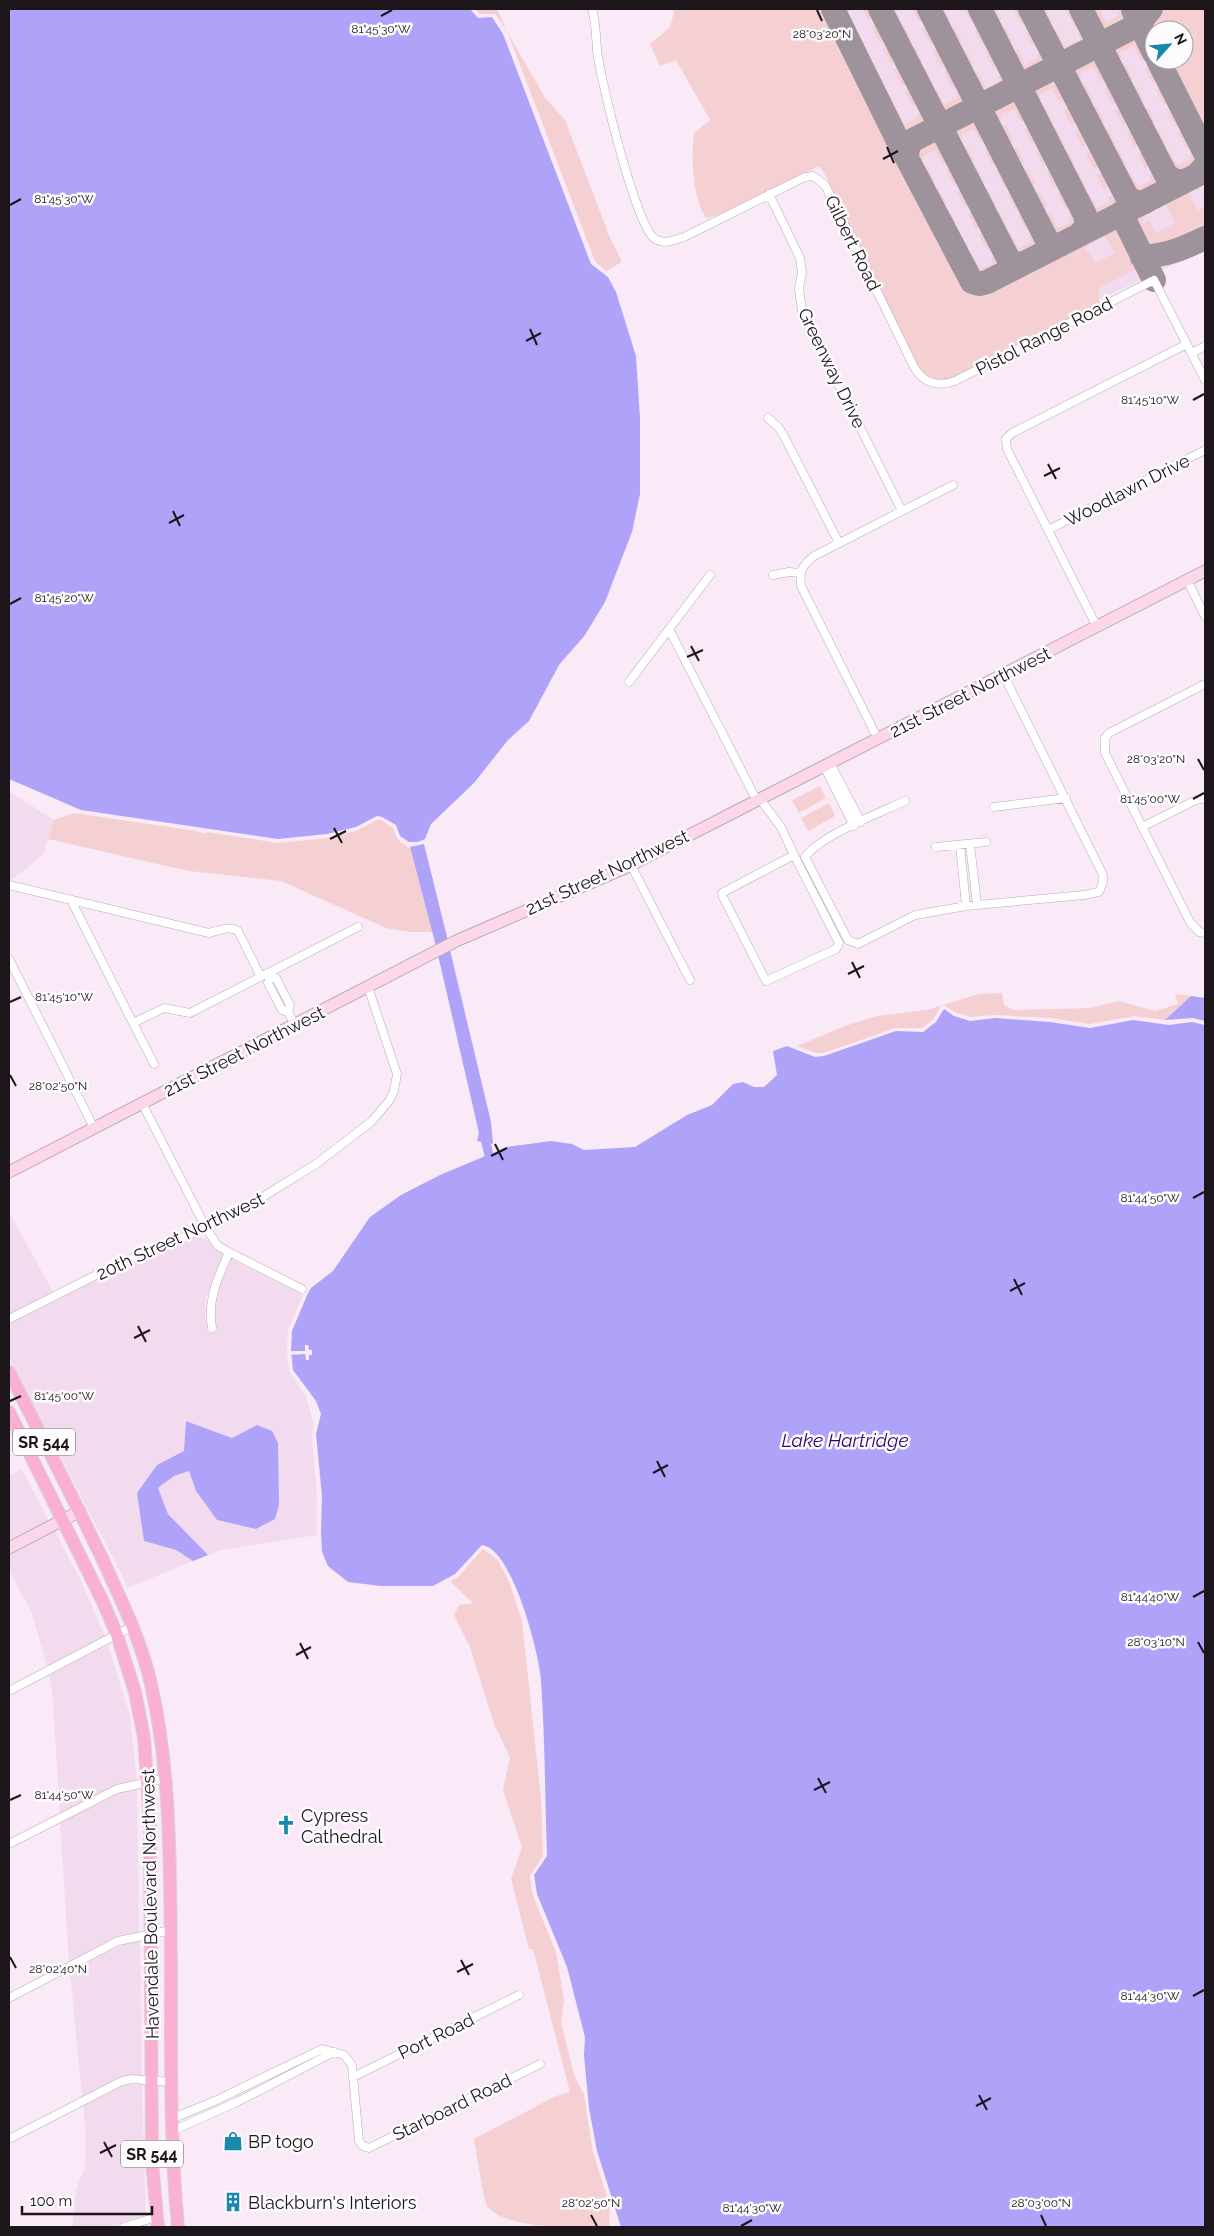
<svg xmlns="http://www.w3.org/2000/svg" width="1214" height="2236" viewBox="0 0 1214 2236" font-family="Raleway,sans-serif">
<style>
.built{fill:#f2dbee;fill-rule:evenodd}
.green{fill:#f4d0d3}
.water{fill:#aea3f9}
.pier{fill:#fae9f7}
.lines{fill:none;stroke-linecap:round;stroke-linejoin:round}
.canal{stroke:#aea3f9;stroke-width:9}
.taxiway{stroke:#9e929c;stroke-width:24}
.street-casing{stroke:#b9a9b6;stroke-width:9}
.secondary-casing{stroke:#b9a9b6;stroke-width:13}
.primary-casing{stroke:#d6d5d6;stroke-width:14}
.street{stroke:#fff;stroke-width:8}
.secondary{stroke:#fcd7e9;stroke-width:11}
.primary{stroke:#fab0d3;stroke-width:12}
.ticks{fill:none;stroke:#1c161b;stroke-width:2}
.labels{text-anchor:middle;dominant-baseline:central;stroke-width:5;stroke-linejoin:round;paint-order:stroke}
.shield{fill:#fefbfe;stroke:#605b5f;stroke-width:1}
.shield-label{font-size:16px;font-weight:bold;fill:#1c161b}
.street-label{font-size:18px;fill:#1c161b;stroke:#fefbfe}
.poi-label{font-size:18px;fill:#1c161b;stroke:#fefbfe;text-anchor:start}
.water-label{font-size:19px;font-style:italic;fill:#2d066d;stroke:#fefbfe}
.ticks-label{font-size:12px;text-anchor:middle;fill:#1c161b;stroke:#fefbfe;stroke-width:5;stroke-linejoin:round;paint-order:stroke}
</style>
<rect width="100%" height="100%" fill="#fae9f7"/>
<path class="built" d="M750,9H1205V250L952,369L829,164L812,169ZM1154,30H1184V60H1154Z
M9,791L54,820L43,855L9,882Z
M9,1212L53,1292L9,1314Z
M199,1236L209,1241L214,1249L223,1254L206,1298L205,1316L208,1333L217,1331L214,1314L217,1292L231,1259L303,1295L288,1330L287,1352L289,1371L306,1396L314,1426L312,1435L317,1497V1535L221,1550L208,1555L168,1514L158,1488L174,1476L189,1471L196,1491L217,1520L257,1529L277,1463L278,1443L232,1438L187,1421L184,1451L157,1465L145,1541L176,1550L193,1561L127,1588L122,1575L9,1358V1324L127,1265Z
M22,1469L49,1522L9,1542V1476Z
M54,1529L82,1583L105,1637L47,1666L32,1613L9,1570V1553Z
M108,1645L130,1716L137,1780L116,1785L60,1813L52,1689L49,1675Z
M137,1789L139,1932L117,1936L69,1962L60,1822L119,1793Z
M128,1942H140L142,2075L120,2077L82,2097L70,1971Z
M131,2084L142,2085L146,2215L131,2219L114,2227H72L76,2189L85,2167L86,2135L83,2106L123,2086Z"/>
<path class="green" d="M475,9H497L507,31L545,98L565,120L609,235L622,262L606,271L595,261L507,31L495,14H480Z
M675,9H826L971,295L1081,239L1084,240L1088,246L1085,248L1096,263L1115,253L1101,231L1102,228L1115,222L1122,224L1125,228L1143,266L1099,288V304L956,376C937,383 926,378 914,362L824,172L819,166L721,214L706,218C692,197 691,158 694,133L710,120L676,60L660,66L650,44L670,27Z
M839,9H853L847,12L849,16L840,19Z
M862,9H875L877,16L868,20Z
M885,9H895L900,17L893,22L890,21Z
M912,9H924L927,15L926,18L919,22Z
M937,9H945L950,19L940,23L934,11Z
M964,9H975L979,17L971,22Z
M992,9H996L1002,20L994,23L991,22L987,14Z
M1018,9H1025L1029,17L1028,20L1021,24L1014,11Z
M1036,9H1046L1052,21L1045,24L1041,23Z
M1065,9H1076L1081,19L1080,22L1074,26Z
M1097,9H1099L1106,22L1118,16L1117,12L1127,9L1130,17C1126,27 1113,34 1103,34L1096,30L1088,15Z
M1159,9H1205V122L1197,121L1193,117L1164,60H1184V30H1154V40C1147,26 1151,21 1159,9Z
M853,23L860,38L852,41L846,29Z
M879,23L883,24L889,35L888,38L879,42L872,27Z
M904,25L911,40L904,43L901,42L896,29Z
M930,25L933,26L939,37L938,40L930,44L922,29Z
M955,28L962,41L951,45L946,34Z
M981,28H984L991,39L982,45L975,31Z
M1006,28L1013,41L1005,45L1002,44L997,35L999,32Z
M1033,29H1036L1040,38V42L1032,46L1026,33Z
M1056,29L1065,47L1080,39L1078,34L1084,30L1088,32V42L1072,52L1059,53L1048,36L1049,33Z
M1128,36C1142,34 1145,44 1150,54L1149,57L1141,61L1133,46L1120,53L1122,57L1114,61H1111L1109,54L1113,45Z
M864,45L871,60L863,62L858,48Z
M891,45L894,46L900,56L899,60L891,64L883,49Z
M915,47L922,61L915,65L912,64L906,53Z
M941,47L944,48L950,59L949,61L941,66L933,51Z
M966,50L973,63L963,67L957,56Z
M996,50L1002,61L993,67L986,54Z
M1018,50L1025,65L1038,58L1037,54L1047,51C1052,66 1032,77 1019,73L1009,57Z
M1090,56C1103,55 1105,65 1110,75L1109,78L1101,82L1093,67L1080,73L1082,78L1071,81C1064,66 1079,62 1090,56Z
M1152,64L1155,65L1161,76L1160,79L1153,83L1145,68Z
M1126,65L1133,79L1125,83L1122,82L1117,71Z
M875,67L883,81L873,84L868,73L869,70Z
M901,67H905L911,78L910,81L902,86L894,70Z
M926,68L933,83L926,86H923L918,75L919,72Z
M952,68L955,69L961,80L960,83L952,88L944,72Z
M978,72L986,88L1000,81L998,76L1007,72V82L998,90L982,95L974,89L969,78Z
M1053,76L1062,80L1070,95L1069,98L1060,103L1052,88L1039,95L1041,99L1034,102L1031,101C1026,86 1040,79 1053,76Z
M1085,85L1093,99L1085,104L1083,103L1077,92Z
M1113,85L1115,86L1121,97L1112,104L1104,89Z
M1137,86L1144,101L1136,105L1128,93L1129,90Z
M1163,87H1166L1172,98L1164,105L1156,90Z
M913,88L916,89L922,99L921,103L913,107L905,92Z
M886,89L894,103L885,105L879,95L880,92Z
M937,90L944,105L957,98L956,94L963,90L967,91V103L952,114H941L929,97Z
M1015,97L1023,102L1030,116L1021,122L1014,109L1001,115L1002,118L994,122L991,121C984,107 1002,97 1015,97Z
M1072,105L1075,106L1081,117L1080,120L1071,125L1064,110Z
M1045,106L1052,120L1045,124L1042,123L1037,112Z
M1097,107L1104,121L1096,125L1093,124L1088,114L1089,111Z
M1124,107H1127L1132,118L1123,125L1115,111Z
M1148,108L1155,122L1148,126L1145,125L1139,115L1140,112Z
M1174,108L1177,109L1183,120L1175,127L1167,112Z
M897,110L905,124L918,117L916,114L927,110L929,115V123C923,131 906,141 897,131C894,127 892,121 890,116L891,114Z
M970,117C982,117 985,128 990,137L981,143L974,129L961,135L962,139L955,143L952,141L950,136L951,128Z
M1006,125L1013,140L1005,145L996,132Z
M1032,126L1035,127L1041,138L1032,144L1025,130Z
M1083,127L1086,128L1092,139L1091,142L1082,147L1075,132Z
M1056,128L1063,142L1057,146L1053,145L1048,134Z
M1108,128L1115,143L1105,146L1099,135L1100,132Z
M1135,128L1138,129L1143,139L1142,143L1134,147L1127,132Z
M1159,130L1166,144L1159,148L1156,147L1150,136L1151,134Z
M1185,130H1188L1194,142L1186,149L1178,133Z
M933,136L941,139L951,157L943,164L935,150L922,157L924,160L913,163L910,154L913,146Z
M966,146L974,161L963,164L957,152Z
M992,146L995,147L1001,157L1000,161L992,165L985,150Z
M1017,147L1024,162L1013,165L1008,154Z
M1043,147L1046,148L1052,159L1051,162L1043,166L1036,151Z
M1067,149L1074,164L1067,168L1065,167L1059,156Z
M1094,149H1097L1103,161L1094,169L1086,153Z
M1119,150L1126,165L1119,169L1116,168L1110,157Z
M1145,150L1149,151L1155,162L1145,169L1138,154Z
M1170,151L1177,165L1191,159L1189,155L1199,153L1200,165C1196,169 1193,171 1187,174C1172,181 1168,170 1161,158L1162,156Z
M927,167L935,181L927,185L924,184L919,174L920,171Z
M953,167L957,168L962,179L954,186L946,171Z
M977,168L985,183L975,185L969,174L970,171Z
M1003,168H1006L1012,180L1011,183L1004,187L996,172Z
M1028,169L1036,184L1027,188L1024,187L1018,176Z
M1055,169L1063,181L1054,188L1047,173Z
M1106,170L1109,171L1115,183L1104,190L1097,175Z
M1078,171L1085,186L1075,188L1070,177Z
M1130,172L1138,187L1151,180L1149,176L1157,172H1160L1162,183C1158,189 1155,191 1149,194C1133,202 1128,192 1121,179L1122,176Z
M1185,187L1198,211L1205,207V233C1191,240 1158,248 1142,243L1130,221V215L1142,208L1145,209L1148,215L1142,219L1144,223L1149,220L1156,233L1175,223L1163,198Z
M938,188L946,203L936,206L930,195L931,192Z
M965,189H967L973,200L972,203L965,207L957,192Z
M988,189L996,204L986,207L980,195Z
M1014,190H1017L1023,201L1022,204L1015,209L1007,193Z
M1039,191L1047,205L1039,210L1035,209L1029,198L1031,195Z
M1065,191L1068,192L1074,203L1065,209L1058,195Z
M1117,192L1121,196C1122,200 1122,204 1120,207C1115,214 1098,221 1091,216C1086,212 1084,204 1081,199L1089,193L1097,208L1110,201L1108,197Z
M949,210L956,224L949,228L946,227L941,217L942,214Z
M975,210H978L984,222L976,229L968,214Z
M999,211L1007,226L1000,230L997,229L991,218L993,214Z
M1025,212H1028L1034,224L1026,230L1018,215Z
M1077,212L1080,213L1082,221L1079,228L1061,238L1049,235L1041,219L1042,217L1050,213L1058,228L1071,222L1069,216Z
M986,231L989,232L995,243L987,250L979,235Z
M960,232L967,246L959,250L957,249L952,238V235Z
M1010,233L1018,249L1031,242L1029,237L1037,233L1040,234C1046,251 1025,261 1011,256L1002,239Z
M971,253L980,269L993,263L991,260L994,255L1000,254C1006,268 984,284 973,277C968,274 965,265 963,260V257Z
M820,786L826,798L799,813L792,800Z
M829,803L835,816L808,831L801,818Z
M74,813L196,831L206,834L207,832L278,843L328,838L356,831L377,820H381L393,828C396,839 400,843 410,848L433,932H411L386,928L281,881L189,871L48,839L54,820Z
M1002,993L1004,1005L1014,1010L1090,1008L1119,1001L1155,1011L1178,1004L1175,994L1191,996L1165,1020L1134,1016L1090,1024L1050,1018L995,1015L971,1017L956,1013L944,1005L940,1007L933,1020L922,1028H895L824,1053H816L797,1046L845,1026L877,1016L927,1010L979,994Z
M483,1549L498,1560L510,1584L522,1621L541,1799L543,1856L530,1876L533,1896L556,1952L564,2000L561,2022L574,2075L584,2095L593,2152L610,2206L609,2227C579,2227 507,2231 487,2206C484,2202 476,2149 474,2139L556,2096L570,2092L533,1949H529L511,1879L522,1847L503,1790L510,1757L494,1724L470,1647L454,1615L459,1605L473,1603L450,1581L458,1577Z"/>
<path class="water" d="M9,9H470L478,18L492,17L503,34L591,264L608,277L616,292L636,356L640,418V494L632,532L605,602L585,635L559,665L529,721L508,740L474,783L431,824L425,839L418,842H409L400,836L396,825L382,817L377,816L356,827L327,834L278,839L81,810L9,779Z
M424,844L448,941L436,946L410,847Z
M450,950L491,1122L493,1144L477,1141L479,1133L438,955Z
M1191,996L1205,998V1021L1193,1018L1165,1020Z
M944,1009L954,1016L970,1021L995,1018L1050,1022L1090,1028L1133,1020L1169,1025L1192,1022L1205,1025V2227H621L597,2151L589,2108L584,2055L585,2037L567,1967L537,1894L534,1875L547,1856C545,1798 545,1738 541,1680C539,1653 512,1548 482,1545L455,1574L433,1586H381L348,1582L328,1566L322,1552L321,1531L322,1496L316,1434L321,1414L316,1401L293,1370L291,1351L292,1331L308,1293L311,1288L333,1271L370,1217L401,1195L440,1175L507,1147L551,1141L572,1144L584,1150L635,1147L687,1115L712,1105L733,1084L743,1082L754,1087H764L777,1075L773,1051L787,1046L815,1057L824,1056L896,1031L923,1032L936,1022Z
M186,1421L232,1438L257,1425L272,1431L278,1443L279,1505L275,1519L256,1529L217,1520L196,1491L189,1471L174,1476L158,1488L168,1514L208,1555L193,1561L176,1550L144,1541L137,1493L157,1465L184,1451Z"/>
<path class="pier" d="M305,1345H308L309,1350H312V1355H309V1360H306L305,1354L289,1355V1351H305Z"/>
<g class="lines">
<path class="canal" d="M483,1131L489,1155"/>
<path class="taxiway" d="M833,9L900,145L972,282L979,284L987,282L1197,175L1205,166
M880,9L1008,258L1014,264L1024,263
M929,9L1047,240L1052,244L1060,245
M980,9L1085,215L1087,226L1080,234
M1030,9L1126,195L1133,202H1145
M1081,9L1166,175L1175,181H1185
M1133,10L1154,53
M1158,60L1205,153
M907,158L908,147L913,140L1130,29L1139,23L1151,9
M1121,213L1154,280
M1142,257C1168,255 1182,249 1205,238"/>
<defs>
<path id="street" d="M592,9C596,22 596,37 597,50C600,78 636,227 655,239C664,245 675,240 684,237L805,177L813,176L825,185L914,367C923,383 938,387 955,381L1154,280L1205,380
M769,194L800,258L802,272L799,289L802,311L902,511
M1192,353L1205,346
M768,418L779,428L785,438L839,543
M1048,530L1205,450
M773,575L789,572L800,573
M1187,580L1205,616
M1097,627L1007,449L1006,439L1012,433L1187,344
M669,629L757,801
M629,682L710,575
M1205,684L1109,733L1105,738V753L1190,922L1199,932L1205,933
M878,739L801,586C799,570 802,566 814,556L953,485
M830,763L861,822
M824,766L854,826
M760,799L781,827L794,855
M905,801C879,813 822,835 805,857L848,940L858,944L915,915L966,906L1084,895L1099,892L1103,882V875L1003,674
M994,807L1066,798
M1142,827L1196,800L1205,798
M970,844L977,905
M960,845L966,906
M936,847L986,842
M794,855L839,943L836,949L766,981L723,897L722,893Z
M631,865L690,980
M9,885L209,933C218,931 229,925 238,931L261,977
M71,900L133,1023
M9,959L94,1128
M269,974L271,977L276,978L290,1005L288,1012
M271,977L268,983L282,1010L288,1012L295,1025
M154,1064L133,1023L164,1008L190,1013L358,927
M142,1103L206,1228L218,1246L229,1252L302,1289
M9,1319L116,1265L206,1228L240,1211L316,1164L371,1122L389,1101L394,1091L397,1074L368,987
M212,1328C207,1299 218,1278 229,1252
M9,1691L133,1626
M9,1844L117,1789L167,1778
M9,1998L118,1941L171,1930
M353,2077L519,1995
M171,2119L217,2100L322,2049L344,2055L352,2065L359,2141L363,2146L369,2148L540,2064
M172,2131L237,2102L334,2052
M9,2139L122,2081L132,2079L171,2082
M124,2227L156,2217"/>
<path id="secondary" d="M9,1172L456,941L625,868L1205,571
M9,1548L80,1511"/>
<path id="primary" d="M9,1372C40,1433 71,1494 101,1556C120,1598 141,1639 151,1684C166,1751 169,1816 170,1884C173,1998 167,2113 178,2227
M9,1412L103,1602L117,1635L135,1692L144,1738L150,1823L152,2162L158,2227"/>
</defs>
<use href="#street" class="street-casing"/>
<use href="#secondary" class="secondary-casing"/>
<use href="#primary" class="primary-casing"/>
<use href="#street" class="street"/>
<use href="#secondary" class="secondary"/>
<use href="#primary" class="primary"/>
</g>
<path class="ticks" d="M817,10L822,21M381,16L392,10M887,147L894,163M883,159L898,151M10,205L21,199M530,329L537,345M526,341L541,333M1193,400L1204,394M1048,464L1056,479M1044,476L1060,468M173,511L180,526M169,523L184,515M10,604L21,598M691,646L699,661M687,657L703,650M1198,759L1204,770M1193,799L1204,793M334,828L342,843M330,839L346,831M852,962L860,978M848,974L864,966M10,1002L21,997M10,1075L16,1086M495,1144L503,1160M491,1156L507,1148M1193,1198L1204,1192M1014,1279L1022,1295M1010,1291L1025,1283M138,1326L146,1342M134,1338L150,1330M10,1401L21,1396M657,1461L665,1477M653,1473L668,1465M1193,1597L1204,1591M1198,1642L1204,1653M300,1643L308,1659M296,1655L311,1647M818,1778L826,1793M814,1790L830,1782M10,1800L21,1795M10,1957L16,1968M461,1960L469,1975M457,1972L473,1964M1193,1996L1204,1990M979,2095L987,2110M976,2106L991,2098M104,2142L112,2157M100,2153L116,2145M591,2215L597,2226M1041,2215L1046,2226M741,2226L752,2220"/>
<defs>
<symbol id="church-bare" viewBox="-9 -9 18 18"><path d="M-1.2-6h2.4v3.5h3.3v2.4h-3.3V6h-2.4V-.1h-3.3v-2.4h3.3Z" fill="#1789ae" stroke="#fefbfe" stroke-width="2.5" paint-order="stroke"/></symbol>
<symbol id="shop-bare" viewBox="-9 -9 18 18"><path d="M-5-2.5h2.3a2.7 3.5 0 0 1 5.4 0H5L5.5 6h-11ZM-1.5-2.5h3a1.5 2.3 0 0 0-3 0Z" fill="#1789ae" stroke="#fefbfe" stroke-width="2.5" paint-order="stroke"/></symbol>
<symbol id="building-bare" viewBox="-9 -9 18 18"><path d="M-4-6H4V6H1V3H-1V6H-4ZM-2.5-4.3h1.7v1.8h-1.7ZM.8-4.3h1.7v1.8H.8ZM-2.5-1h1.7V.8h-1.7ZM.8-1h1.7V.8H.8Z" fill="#1789ae" stroke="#fefbfe" stroke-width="2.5" paint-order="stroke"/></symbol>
</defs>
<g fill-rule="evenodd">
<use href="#church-bare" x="272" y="1811" width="28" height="28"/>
<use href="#shop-bare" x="219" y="2127" width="28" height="28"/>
<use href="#building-bare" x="219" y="2188" width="28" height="28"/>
</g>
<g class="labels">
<g class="shield">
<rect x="13" y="1428.5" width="62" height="27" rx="4"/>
<rect x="121" y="2140.5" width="62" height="27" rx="4"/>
</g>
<g class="shield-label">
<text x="44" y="1442">SR 544</text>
<text x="152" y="2154">SR 544</text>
</g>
<g class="street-label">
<text transform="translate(853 243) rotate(64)">Gilbert Road</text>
<text transform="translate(1044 336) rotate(-27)">Pistol Range Road</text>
<text transform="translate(832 368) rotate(64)">Greenway Drive</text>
<text transform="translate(1127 490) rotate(-27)">Woodlawn Drive</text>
<text transform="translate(970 692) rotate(-27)">21st Street Northwest</text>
<text transform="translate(607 872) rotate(-25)">21st Street Northwest</text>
<text transform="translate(244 1051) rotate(-27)">21st Street Northwest</text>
<text transform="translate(180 1236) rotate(-25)">20th Street Northwest</text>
<text transform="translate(150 1904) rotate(-91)">Havendale Boulevard Northwest</text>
<text transform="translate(436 2036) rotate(-26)">Port Road</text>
<text transform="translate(452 2107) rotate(-26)">Starboard Road</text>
</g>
<g class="poi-label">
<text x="301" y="1815">Cypress<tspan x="301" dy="21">Cathedral</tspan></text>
<text x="248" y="2141">BP togo</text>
<text x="248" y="2202">Blackburn's Interiors</text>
</g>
<g class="water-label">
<text x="845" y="1440">Lake Hartridge</text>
</g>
</g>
<g class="ticks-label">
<text x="381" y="33">81°45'30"W</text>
<text x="822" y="38">28°03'20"N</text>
<text x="64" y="203">81°45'30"W</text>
<text x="1150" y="404">81°45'10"W</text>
<text x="64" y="602">81°45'20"W</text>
<text x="1156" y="763">28°03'20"N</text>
<text x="1150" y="803">81°45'00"W</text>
<text x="64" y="1001">81°45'10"W</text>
<text x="58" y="1090">28°02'50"N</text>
<text x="1150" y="1202">81°44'50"W</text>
<text x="64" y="1400">81°45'00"W</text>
<text x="1150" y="1601">81°44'40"W</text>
<text x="1156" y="1646">28°03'10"N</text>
<text x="64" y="1799">81°44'50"W</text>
<text x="58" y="1973">28°02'40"N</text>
<text x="1150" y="2000">81°44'30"W</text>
<text x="591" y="2207">28°02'50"N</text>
<text x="1041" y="2207">28°03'00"N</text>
<text x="752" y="2212">81°44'30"W</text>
</g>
<rect width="1214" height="2236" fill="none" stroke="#1c161b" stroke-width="20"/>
<g transform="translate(1169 45) rotate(63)"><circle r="24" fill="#fefbfe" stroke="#a49fa3"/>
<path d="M0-4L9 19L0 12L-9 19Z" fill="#1789ae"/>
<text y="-8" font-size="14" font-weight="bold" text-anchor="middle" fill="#1c161b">N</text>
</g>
<path d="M22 2206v8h130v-8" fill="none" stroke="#1c161b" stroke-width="2.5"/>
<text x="30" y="2206" font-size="15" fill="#1c161b" stroke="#fefbfe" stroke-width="4" paint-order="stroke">100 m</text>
</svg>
